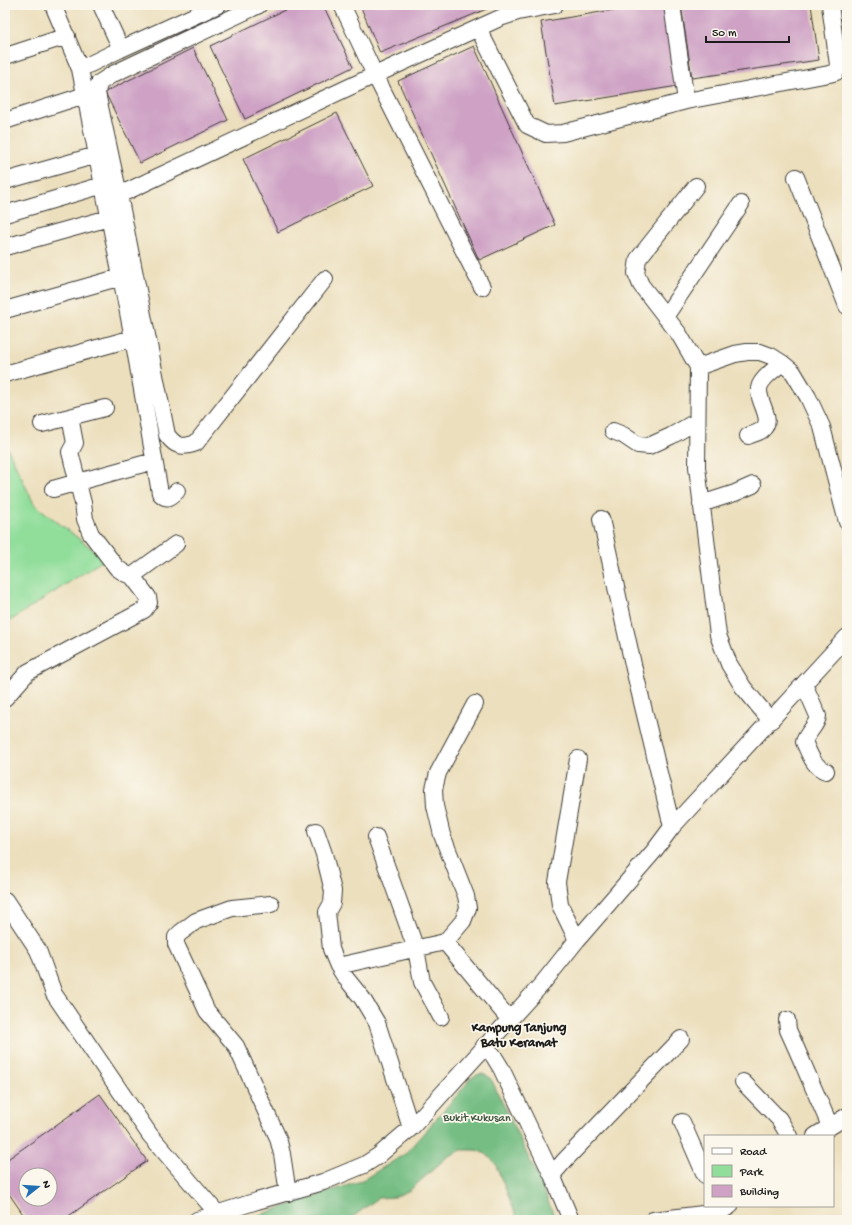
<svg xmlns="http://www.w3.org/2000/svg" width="852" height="1225" viewBox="0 0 852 1225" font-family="'Gochi Hand',sans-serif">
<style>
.green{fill:#91de9b;stroke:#567d5c}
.forest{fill:#74bd83;stroke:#486c50}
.building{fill:#cea1c5;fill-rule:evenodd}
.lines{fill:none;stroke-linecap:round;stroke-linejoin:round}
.minor-casing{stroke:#3b3934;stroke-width:18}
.minor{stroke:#fff;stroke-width:16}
.labels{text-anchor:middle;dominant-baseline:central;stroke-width:3.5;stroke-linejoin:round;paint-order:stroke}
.park-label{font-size:12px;fill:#3f5642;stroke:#fbf7ec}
.neighbourhood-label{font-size:13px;font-weight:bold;fill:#1c1c1c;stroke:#fbf7ec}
</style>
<rect width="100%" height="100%" fill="#fbf7ec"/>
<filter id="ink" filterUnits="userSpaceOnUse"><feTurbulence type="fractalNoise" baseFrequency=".025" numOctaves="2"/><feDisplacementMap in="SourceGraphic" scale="8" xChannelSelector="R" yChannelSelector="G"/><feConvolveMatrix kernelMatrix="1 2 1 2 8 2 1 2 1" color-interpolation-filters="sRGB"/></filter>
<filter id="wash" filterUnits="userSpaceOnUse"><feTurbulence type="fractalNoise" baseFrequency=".012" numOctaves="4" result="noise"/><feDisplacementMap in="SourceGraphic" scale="16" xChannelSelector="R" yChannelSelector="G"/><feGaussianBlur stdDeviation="0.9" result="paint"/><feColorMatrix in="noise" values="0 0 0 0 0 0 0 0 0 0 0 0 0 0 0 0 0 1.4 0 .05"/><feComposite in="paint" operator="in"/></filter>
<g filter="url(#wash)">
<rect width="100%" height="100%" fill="#ecdfbd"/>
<path class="green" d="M5,443L34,504L105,559L5,624Z"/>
<path class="forest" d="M482,1074L488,1076L492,1081L537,1175L556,1220H518L495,1163L486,1154L476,1150H461L447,1157L410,1190L395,1197L378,1198L350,1219L341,1220H244L361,1181L405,1154L459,1093L470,1079L476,1075Z"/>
<g id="blocks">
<path class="building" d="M295,5H323L353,67L245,119L210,46Z
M360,5H493L494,6L380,53Z
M643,5H670L684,85L555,106L541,22Z
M681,5H811L819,60L692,78Z
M474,46L555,225L479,260L398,81Z
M193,48L228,120L140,163L105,92Z
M337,113L373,186L278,232L243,159Z
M100,1094L147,1161L63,1220H27L5,1188V1161ZM26,1175H50V1199H26Z"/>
</g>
</g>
<g filter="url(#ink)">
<use href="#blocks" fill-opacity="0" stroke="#3b3934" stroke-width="1"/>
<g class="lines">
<defs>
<path id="minor" d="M53,5L80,69L133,338L160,493C167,501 171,497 177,491
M101,5L121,49
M342,5L375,75L482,287
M672,5L686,101
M478,28L527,125L546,134L563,133L686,101L829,74L836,72L838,65L830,5
M9,55L67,36
M80,69L121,49L218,5
M5,121L85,95
M796,177L847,306
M5,181L97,155
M696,186L638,259L636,273L641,285L679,334L698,367L697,467L718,635L729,664L743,687L771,721
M119,195L97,93L99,83L113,74L259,5
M5,214L103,185
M5,247L109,218
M325,279L196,443C182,448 176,447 167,435L119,195L375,75L500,18L518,12L555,5
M5,310L121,277
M665,317L741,204
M698,367L735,354L747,352H760L771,356L782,363L793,372L808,397L822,427L847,522
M5,374L133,338
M70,417L75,443L70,452L83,503L85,519L91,534L117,568L126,574L132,576L176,544
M42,424L105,408
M613,431L623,435L638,445L649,446L671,436L697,421
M748,436C752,434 758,433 762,430C776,419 754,399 760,385C764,376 775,369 782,363
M53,489L154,461
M701,504L735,493L753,485
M601,519L634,669L672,827
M804,684L818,716C817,726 807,732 804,742C810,754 813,767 826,771
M5,698L28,672L144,610L149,603L148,597L132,576
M316,831L324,854L333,891L332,903L327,912L331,949L338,966L345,977L362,998L377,1023L411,1128
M376,837L416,949L422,982L441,1017
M5,900L38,950L54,994L150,1135L217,1213
M271,904L232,908L196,921L180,933L176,937V944L207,1011L236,1046L278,1138L282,1154L288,1193
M577,940L560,905L557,882L578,759
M445,942L509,1019
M338,966L445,942L463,921L468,908L466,896L442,835L435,806L434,789L438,773L475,704
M787,1020L788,1030L797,1050L830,1126
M484,1046L493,1055L501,1068L552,1175L571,1220
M743,1082L779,1119L789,1136
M682,1122L705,1175
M815,1136L847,1116
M552,1175L565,1160L681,1039
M197,1220L257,1201L323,1182L364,1165L378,1156L411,1128L542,984L577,940L654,851L672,827L847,637
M653,1220L720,1212L730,1206"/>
</defs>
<use href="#minor" class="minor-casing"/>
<use href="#minor" class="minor"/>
</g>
</g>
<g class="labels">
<g class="park-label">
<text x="477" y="1119">Bukit Kukusan</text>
</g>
<g class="neighbourhood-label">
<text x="519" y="1028">Kampung Tanjung<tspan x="519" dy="15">Batu Keramat</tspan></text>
</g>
</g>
<rect width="852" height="1225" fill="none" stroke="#fbf7ec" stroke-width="20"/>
<rect x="704" y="1135" width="130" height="72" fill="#fbf7ec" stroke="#a29f99"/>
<rect x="712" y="1148" width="20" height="6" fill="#ffffff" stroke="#a29f99"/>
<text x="740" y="1155" font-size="12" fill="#1c1c1c">Road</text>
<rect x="712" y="1165" width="20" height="12" fill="#91de9b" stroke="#a29f99"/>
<text x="740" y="1175" font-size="12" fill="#1c1c1c">Park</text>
<rect x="712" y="1185" width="20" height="12" fill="#cea1c5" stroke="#a29f99"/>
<text x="740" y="1195" font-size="12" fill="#1c1c1c">Building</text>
<g transform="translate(38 1187) rotate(73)"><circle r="19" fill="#fbf7ec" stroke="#a29f99"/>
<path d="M0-3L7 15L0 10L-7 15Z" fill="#1f6fb2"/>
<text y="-6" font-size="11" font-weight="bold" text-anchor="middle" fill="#1c1c1c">N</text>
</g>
<path d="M706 36v6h83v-6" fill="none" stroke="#1c1c1c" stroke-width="2"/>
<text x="712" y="36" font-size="12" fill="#1c1c1c" stroke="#fbf7ec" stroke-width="3" paint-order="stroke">50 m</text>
</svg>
